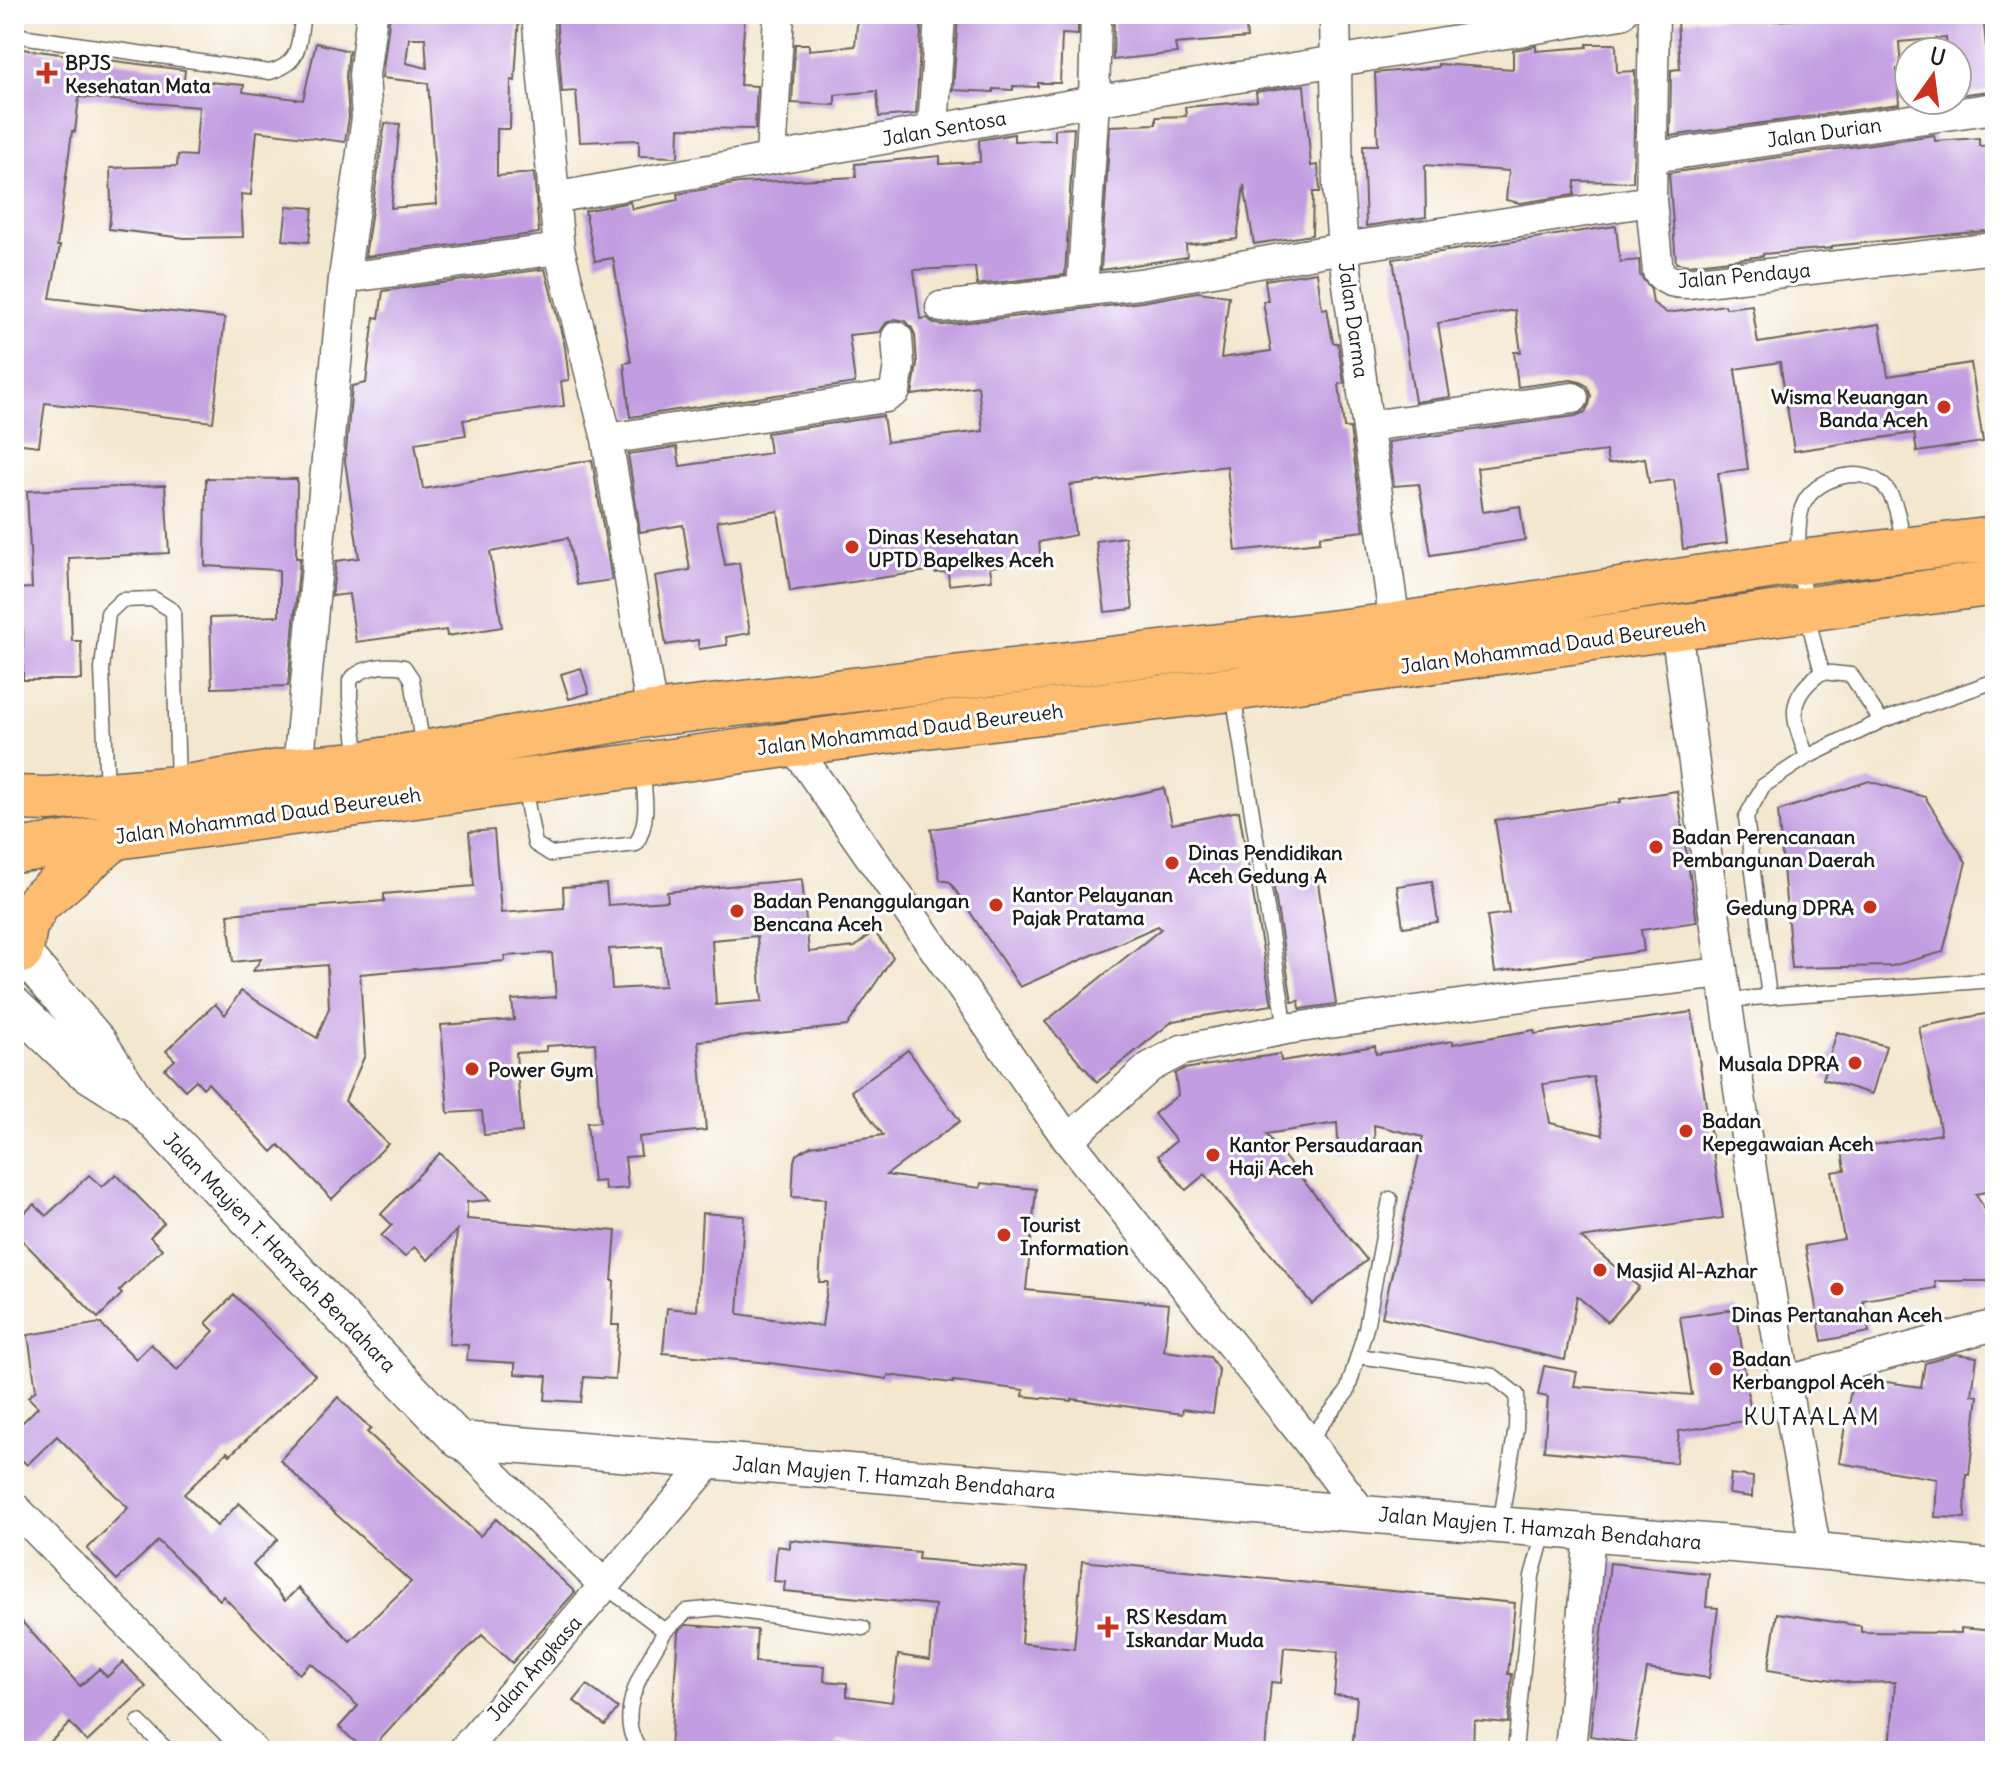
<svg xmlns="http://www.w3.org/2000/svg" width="2009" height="1765" viewBox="0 0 2009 1765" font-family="Delius,sans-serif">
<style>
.building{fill:#c29de1;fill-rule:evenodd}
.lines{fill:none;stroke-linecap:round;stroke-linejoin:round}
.service-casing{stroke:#67635b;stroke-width:17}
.minor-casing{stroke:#67635b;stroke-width:33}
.tertiary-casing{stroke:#67635b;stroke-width:39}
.trunk-casing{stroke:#67635b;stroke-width:47}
.service{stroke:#fff;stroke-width:14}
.minor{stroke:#fff;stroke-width:30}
.tertiary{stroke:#fff;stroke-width:36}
.trunk{stroke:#fdbc6f;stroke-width:44}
.poi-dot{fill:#c8321e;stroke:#fff;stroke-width:3}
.labels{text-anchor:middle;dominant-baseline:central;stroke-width:6;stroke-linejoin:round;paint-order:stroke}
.poi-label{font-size:20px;font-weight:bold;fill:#1c1c1c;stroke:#fff;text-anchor:start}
.street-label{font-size:20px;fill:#1c1c1c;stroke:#fff}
.quarter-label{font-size:24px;letter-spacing:2px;fill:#1c1c1c;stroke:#fff}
</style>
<rect width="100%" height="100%" fill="#fff"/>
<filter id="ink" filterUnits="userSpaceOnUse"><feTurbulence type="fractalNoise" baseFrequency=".0125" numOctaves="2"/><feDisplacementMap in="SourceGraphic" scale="16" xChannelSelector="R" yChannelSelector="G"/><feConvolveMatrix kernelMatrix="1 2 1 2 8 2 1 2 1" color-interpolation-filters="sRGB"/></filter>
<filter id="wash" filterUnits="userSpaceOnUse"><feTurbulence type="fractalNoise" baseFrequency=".006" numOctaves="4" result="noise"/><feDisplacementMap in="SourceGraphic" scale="32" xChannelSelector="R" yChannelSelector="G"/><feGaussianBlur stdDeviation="1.8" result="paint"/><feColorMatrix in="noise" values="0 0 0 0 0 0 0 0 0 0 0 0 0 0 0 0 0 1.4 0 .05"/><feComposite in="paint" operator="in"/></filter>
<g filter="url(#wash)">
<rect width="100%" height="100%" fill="#f3e7cf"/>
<g id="blocks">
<path class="building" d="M390,14H519L515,81L511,80L510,129H497V176L534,173L539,233L365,257L385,123L400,124L391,208L437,204L428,83L382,78ZM409,38H425L427,68L406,63Z
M556,14H745L740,85L757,86L755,129L679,128L678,157L639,156V140L580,142L576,91L562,92Z
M858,14H922L916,114L879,117L877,91L835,95V105L792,103L795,44H809V50L855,46Z
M994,14H1078V35L1062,34L1060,83H1038V87L1013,86V90L993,89V92L953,90L958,16L994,17Z
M1114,14H1245L1247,38L1175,44L1177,53L1113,60Z
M1758,14L1759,22L1799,19L1798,14H1983L1990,91L1957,95V52H1947L1946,38L1899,42L1901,69H1897L1899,104L1670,136L1671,70L1680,69L1677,21Z
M316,43L349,51L346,76L349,117L345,142L257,131L251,195L241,194L243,237L185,238L109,229L111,205L110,168L177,166L178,155L195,156L199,107L79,97L75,132L72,131L57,246H60L50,298L225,318L213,422L45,403L39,446L14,443V48L185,70L184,80L244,85L243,92L303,100Z
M1587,44H1616L1617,72L1635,71L1633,182L1575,181L1574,195L1520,203L1506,200L1509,171L1425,165L1426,217L1366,226L1363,145H1378L1375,73L1438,67V64L1513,69V50L1536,46V51L1587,47Z
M1304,85L1311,166L1318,165L1320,192H1313L1312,235L1254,244L1244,185L1237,239L1186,245L1187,257L1101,270L1110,126L1156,124V117L1186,116L1185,107L1257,101L1256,92Z
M1074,128L1065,275L977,285L975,267L914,270L920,319L927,318L935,324L943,325L1142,302L1198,292L1229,296L1221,358L1271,351L1263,301H1268L1265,280L1317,272L1322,309L1327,308L1333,343H1338L1344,383L1339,384L1344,428H1350L1364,531L1320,536V542L1236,551L1227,466L1070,485L1075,535L1039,542L1041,560L990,567L992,580L949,585L948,572L935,573L934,570L790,591L778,511L717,521L725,565L739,563L750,633L726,637L727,645L699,649L698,640L666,645L655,576L690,570L683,525L640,532L628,454L677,447L680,466L770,453L767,433L883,416L887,442L983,431L978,386L912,395L917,364L915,335L912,328L906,321L895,319L886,323L880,332L849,335L855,383L630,417L624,363L631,362L613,258L595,261L585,211L630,202L632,209L678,200L677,194L739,183L856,177L855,164L940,156V164L980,162L979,140L1014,134V141L1055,140V129Z
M1934,135L1935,141L1979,138V146L1995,145V230L1832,246V248L1763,254V256L1688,265L1676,263L1669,173Z
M287,206L313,208L309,242L283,240Z
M1616,226L1620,262L1639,260L1640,275L1651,290L1653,303L1667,313L1725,305L1726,308L1752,305L1758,343L1880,324L1888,376L1971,363L1983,442L1917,452L1914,433L1794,451L1780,362L1735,369L1748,469L1718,473L1727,543L1683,549L1674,480L1649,483L1645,458L1608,464L1606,451L1477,468L1483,512L1520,506L1525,540L1431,555L1419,484L1394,486L1388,442L1575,416L1585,412L1589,405L1591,396L1587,386L1580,382L1571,380L1518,387L1514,352H1521L1515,310L1438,323L1450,397L1415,402L1393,259Z
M545,269L565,347L569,380L561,381L564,406L463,420L466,435L415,443L423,489L592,460L612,580L577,585L568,538L490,552L502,627L447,636L446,630L356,642L349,594L332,596L336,561L359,558L345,461L352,386L366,383L374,317L379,318L383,291Z
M206,478L297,479L296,558H300L288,686L212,688L210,618L279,616V570L205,566Z
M165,485L169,553L69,558L72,641H81L82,680H23V630H14V589L32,588L27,491Z
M1125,537L1133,609L1105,612L1096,541Z
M581,668L589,693L569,699L561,674Z
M1869,781L1925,797L1966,862L1943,952L1892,966L1792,968L1778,811Z
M1164,788L1172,824L1239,811L1272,1005L1173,1021L1097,1082L1045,1022L1161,929L1158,926L1020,987L950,882L940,880L931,829L1083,806Z
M1677,791L1697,922L1641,930L1644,951L1495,972L1487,916L1509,913L1495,820L1621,802L1620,799Z
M494,830L501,913L564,908L563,887L606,884L608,905L668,901L667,892L802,879L809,952L855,947L874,931L893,957L847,1026L698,1041L706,1130L639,1137L641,1156L625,1157L628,1188L605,1190L604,1181L593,1182L587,1123L600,1122L595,1043L546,1046V1051L516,1053L522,1132L484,1135L482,1111L448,1113L441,1025L514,1020L512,1000L556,997L552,953L505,956V961L360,974L365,1055L345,1101L388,1144L332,1199L279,1145L272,1152L208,1083L203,1088L196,1080L185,1090L165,1069L175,1060L166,1051L215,1004L225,1015L241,991L317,1038L329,1008L327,965L253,971L261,959L233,962L228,914L384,901V894L474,886L469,832ZM757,936L762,1001L716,1005L712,940ZM661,946L665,986L612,989L609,949Z
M1317,876L1336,1004L1300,1009L1299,1001L1292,1002L1273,882Z
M1432,881L1438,922L1403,927L1397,886Z
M1692,1012L1723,1218L1581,1238L1639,1287L1608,1322L1577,1296L1565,1360L1382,1317L1423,1137L1374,1125L1375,1153L1339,1154L1337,1123L1266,1134L1367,1260L1312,1304L1205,1174L1186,1190L1158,1156L1176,1141L1154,1114L1178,1095L1175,1074L1184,1069L1280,1054L1281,1061L1375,1046L1376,1054L1453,1041V1044L1534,1030L1535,1034ZM1593,1077L1603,1135L1550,1123L1543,1084Z
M1995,1012V1062L1988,1063L1995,1098V1190L1976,1194L1995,1227V1281H1935L1936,1288L1863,1300L1869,1332L1822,1341L1805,1246L1844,1239L1832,1172L1845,1170L1842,1150L1941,1134L1919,1027Z
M1837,1032L1886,1046L1872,1094L1823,1079Z
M908,1050L960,1121L886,1175L980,1188L981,1183L1036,1189L1026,1290L1169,1304L1164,1351L1210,1357L1219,1371L1213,1413L1183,1409L1182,1414L1072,1399V1401L1023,1396L1024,1390L953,1381V1383L888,1375L887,1379L770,1363L663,1353L667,1308L697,1311L702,1213L744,1216L738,1314L822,1326L828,1282H819L825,1199L792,1197L794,1161L796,1155L811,1146L883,1135L851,1091Z
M440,1153L490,1200L467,1202V1219L616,1231L612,1281H614L612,1325H619L615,1379L584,1377L581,1402L545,1400L547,1376L515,1374V1363L467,1360L468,1345L449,1344L457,1230L428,1260L414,1247L405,1257L381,1236L392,1225L381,1214Z
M116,1174L164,1223L150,1237L162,1249L119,1291L122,1294L98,1318L14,1232V1223L34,1204L46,1216L89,1175L102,1187Z
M234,1295L315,1375L230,1455L227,1452L184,1494L217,1526L239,1503L278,1539L253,1565L285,1601L298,1588L350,1641L411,1582L317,1497L280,1460L338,1397L371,1429L367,1432L480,1536L496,1519L575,1592L512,1663L482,1635L430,1685L370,1751H365L339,1727L358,1706L311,1663L299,1674L223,1596L220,1600L158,1541L117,1580L87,1549L128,1508L57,1436L27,1465L14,1452V1431L38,1407L28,1397L36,1390L28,1335L100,1323L136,1359L151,1344L177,1370L214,1331L206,1323Z
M1736,1309L1743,1355L1730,1357L1743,1359L1752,1420L1679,1431L1676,1463L1544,1451L1548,1397L1538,1395L1544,1366L1577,1372L1574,1386L1692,1395L1680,1317Z
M1956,1354L1977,1357L1972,1395L1978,1396L1969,1475L1966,1474L1965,1518L1935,1517L1937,1479L1839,1463L1852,1382L1866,1379L1921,1387L1925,1363Z
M1731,1474L1753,1477L1752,1497L1729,1494Z
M790,1540L919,1552L918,1559L1027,1569L1021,1643L1074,1649L1082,1561L1515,1603L1508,1674H1512L1508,1723L1474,1720L1473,1751H1352L1357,1697L1334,1695L1338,1652L1284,1647L1281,1683L1271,1682L1265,1751H1084L1045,1748V1751H929L836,1739L835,1751L670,1749L678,1632L686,1625L757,1630L755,1662L825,1666L824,1681L847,1683V1696L892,1702L898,1655L930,1660L935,1605L784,1591L785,1582L774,1581L777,1546L790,1548Z
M1610,1563L1709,1574L1706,1607L1718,1608L1709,1678L1647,1669L1635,1743L1590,1736Z
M14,1613L80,1686L99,1669L107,1677L123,1662L146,1687L87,1742L70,1723L41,1751H14Z
M1777,1613L1861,1626V1632L1961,1633V1628L1995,1631V1751H1890L1895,1682L1853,1683L1768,1670Z
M587,1685L618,1708L605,1725L574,1701Z"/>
</g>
</g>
<g filter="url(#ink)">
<use href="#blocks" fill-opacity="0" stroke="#67635b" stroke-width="2"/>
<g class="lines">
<defs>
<path id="service" d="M14,35L270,72C302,63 298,43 303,14
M1233,693L1286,1029
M1881,721L1851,675L1822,672C1810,632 1790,548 1802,508C1812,477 1868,461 1888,491C1898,505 1900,528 1904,544
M1807,757C1793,719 1784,699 1822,672
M358,759L350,698V680C363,666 386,664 404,667L412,679L423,749
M524,787L535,844L551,854L636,844C650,820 645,795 642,770
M107,791L102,669L108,613L122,600L154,599L173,611L178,783
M1769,997L1746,817L1763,786L1807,757L1881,721L1995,681
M1726,1000L1995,980
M1359,1356L1493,1376L1517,1395L1516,1428L1500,1525
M1308,1441L1347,1392L1366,1328L1390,1199
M605,1586L665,1631C646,1665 611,1715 641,1751
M665,1631L687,1611L718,1608L863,1628
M139,1722L168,1751
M1515,1751L1532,1576L1545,1529"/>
<path id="minor" d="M537,14L559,249L607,439L652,714
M1335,14L1338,185L1343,248L1395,625
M1654,14L1651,201L1658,272C1667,282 1675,283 1688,283L1995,248
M933,130L940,14
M1653,157L1995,108
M771,159L779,14
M553,198L1094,101L1621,14
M344,278L559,249
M1082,291L1094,101L1096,14
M941,307L1140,284L1343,248L1651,201
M1369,426L1573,398
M607,439L886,397L895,391L899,365L897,337
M1676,628C1717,937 1757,1245 1816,1551
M792,744L1068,1140L1308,1441L1362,1513
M298,769L344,278L367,118L364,75L372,14
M1068,1140L1150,1067L1182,1050L1286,1029L1523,996L1722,973
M1784,1382L1995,1325
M459,1440L605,1586
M14,1507L253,1751
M463,1751L710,1462
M1570,1751L1590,1533"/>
<path id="tertiary" d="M14,943L100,1044L139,1105L459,1440L1816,1551L1995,1568
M14,1005L81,1069L130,1100"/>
<path id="trunk" d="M14,798L49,799L179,788L298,769L359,764L652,714L1395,625L1800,562L1995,539
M14,851L925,726L1232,689L1995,583
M21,951L25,926L38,903L115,837"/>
</defs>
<use href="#service" class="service-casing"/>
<use href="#minor" class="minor-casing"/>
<use href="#tertiary" class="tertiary-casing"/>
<use href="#trunk" class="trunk-casing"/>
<use href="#service" class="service"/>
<use href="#minor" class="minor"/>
<use href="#tertiary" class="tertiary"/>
<use href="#trunk" class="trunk"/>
</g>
</g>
<g class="poi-dot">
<path d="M43 61h8v8h8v8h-8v8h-8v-8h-8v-8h8z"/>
<circle cx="1944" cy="407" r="8"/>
<circle cx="852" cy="547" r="8"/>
<circle cx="1656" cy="847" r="8"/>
<circle cx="1172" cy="863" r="8"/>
<circle cx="996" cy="905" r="8"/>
<circle cx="1870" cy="907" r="8"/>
<circle cx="737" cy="911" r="8"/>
<circle cx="1855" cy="1063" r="8"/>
<circle cx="472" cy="1069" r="8"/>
<circle cx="1686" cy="1131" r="8"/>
<circle cx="1213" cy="1155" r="8"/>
<circle cx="1004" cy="1235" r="8"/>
<circle cx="1600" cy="1270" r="8"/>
<circle cx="1837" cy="1289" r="8"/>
<circle cx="1716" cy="1369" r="8"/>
<path d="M1104 1615h8v8h8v8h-8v8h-8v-8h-8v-8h8z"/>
</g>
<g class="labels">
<g class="poi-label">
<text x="65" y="62">BPJS<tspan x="65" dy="23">Kesehatan Mata</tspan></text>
<text x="1928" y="396" text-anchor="end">Wisma Keuangan<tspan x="1928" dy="23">Banda Aceh</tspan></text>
<text x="868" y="536">Dinas Kesehatan<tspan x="868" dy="23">UPTD Bapelkes Aceh</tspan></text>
<text x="1672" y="836">Badan Perencanaan<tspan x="1672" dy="23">Pembangunan Daerah</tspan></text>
<text x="1188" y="852">Dinas Pendidikan<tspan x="1188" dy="23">Aceh Gedung A</tspan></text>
<text x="1012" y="894">Kantor Pelayanan<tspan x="1012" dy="23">Pajak Pratama</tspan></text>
<text x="753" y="900">Badan Penanggulangan<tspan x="753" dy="23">Bencana Aceh</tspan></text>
<text x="1854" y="907" text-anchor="end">Gedung DPRA</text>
<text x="1839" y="1063" text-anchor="end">Musala DPRA</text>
<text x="488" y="1069">Power Gym</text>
<text x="1702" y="1120">Badan<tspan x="1702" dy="23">Kepegawaian Aceh</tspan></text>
<text x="1229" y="1144">Kantor Persaudaraan<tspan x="1229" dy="23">Haji Aceh</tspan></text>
<text x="1020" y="1224">Tourist<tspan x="1020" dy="23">Information</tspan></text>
<text x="1616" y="1270">Masjid Al-Azhar</text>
<text x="1837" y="1314" text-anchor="middle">Dinas Pertanahan Aceh</text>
<text x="1732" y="1358">Badan<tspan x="1732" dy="23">Kerbangpol Aceh</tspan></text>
<text x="1126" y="1616">RS Kesdam<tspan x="1126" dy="23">Iskandar Muda</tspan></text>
</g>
<g class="street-label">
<text transform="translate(944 128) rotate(-10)">Jalan Sentosa</text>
<text transform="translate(1824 132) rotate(-8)">Jalan Durian</text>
<text transform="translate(1744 275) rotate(-5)">Jalan Pendaya</text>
<text transform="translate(1354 320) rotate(82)">Jalan Darma</text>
<text transform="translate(1553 645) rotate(-8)">Jalan Mohammad Daud Beureueh</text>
<text transform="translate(910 729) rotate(-7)">Jalan Mohammad Daud Beureueh</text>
<text transform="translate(268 815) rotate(-8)">Jalan Mohammad Daud Beureueh</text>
<text transform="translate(280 1252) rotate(46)">Jalan Mayjen T. Hamzah Bendahara</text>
<text transform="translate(894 1477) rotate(5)">Jalan Mayjen T. Hamzah Bendahara</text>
<text transform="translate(1540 1528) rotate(5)">Jalan Mayjen T. Hamzah Bendahara</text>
<text transform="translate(534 1668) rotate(-49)">Jalan Angkasa</text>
</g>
<g class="quarter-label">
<text x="1812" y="1416">KUTAALAM</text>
</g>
</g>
<rect width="2009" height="1765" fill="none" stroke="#fff" stroke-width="48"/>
<g transform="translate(1933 76) rotate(14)"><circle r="38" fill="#ffffff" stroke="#a4a4a4" stroke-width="2"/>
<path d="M0-6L14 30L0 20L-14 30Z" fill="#c8321e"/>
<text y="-12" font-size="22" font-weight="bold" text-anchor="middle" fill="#1c1c1c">U</text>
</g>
</svg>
